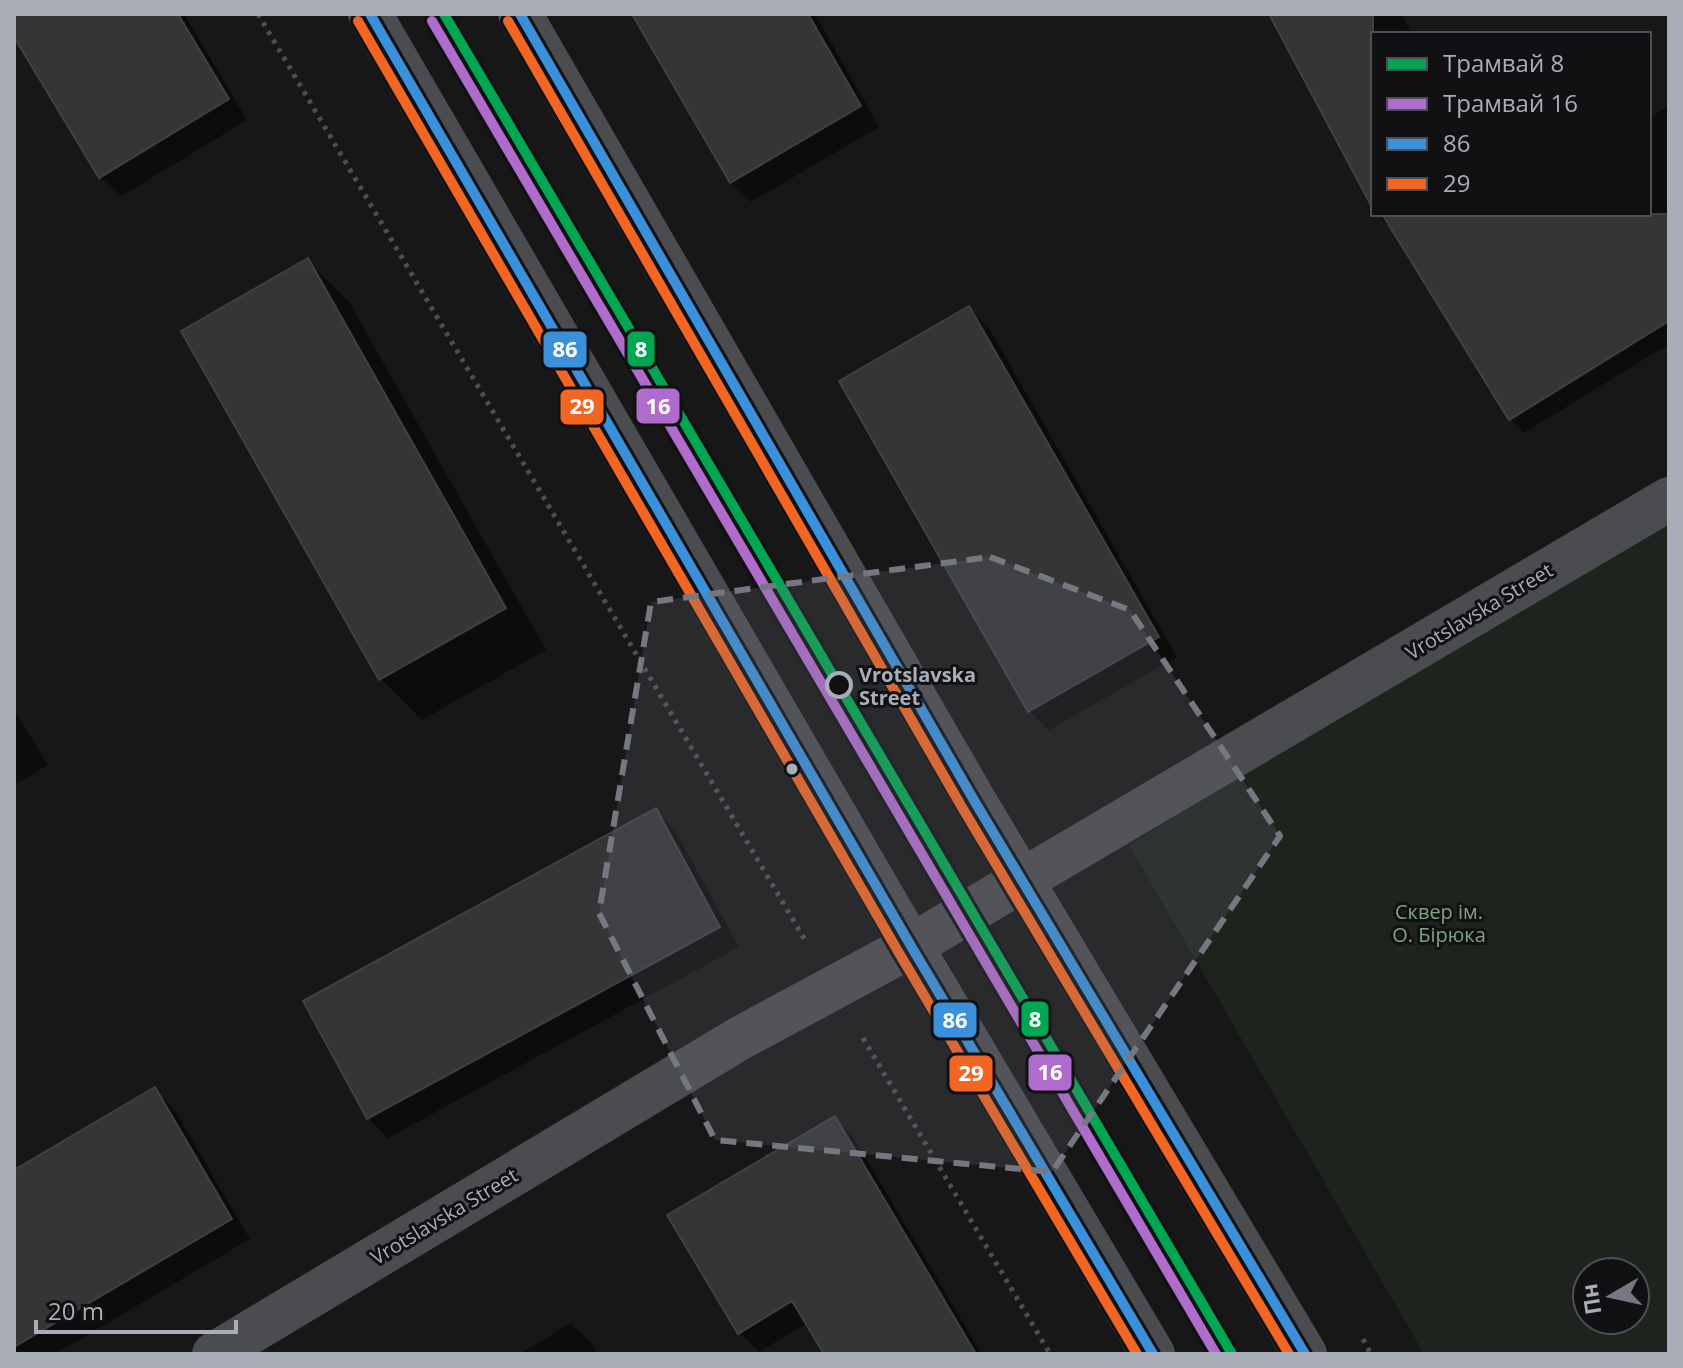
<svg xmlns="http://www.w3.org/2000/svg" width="1683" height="1368" viewBox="0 0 1683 1368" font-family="'Open Sans',sans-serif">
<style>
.green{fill:#1d241e;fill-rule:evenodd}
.shadow{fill:#0007}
.building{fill:#353536;stroke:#3f4043;stroke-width:2}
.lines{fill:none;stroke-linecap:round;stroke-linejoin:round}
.path{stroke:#4d4e52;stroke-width:5;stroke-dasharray:4 6;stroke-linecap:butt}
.minor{stroke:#4b4c50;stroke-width:44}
.tertiary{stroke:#4b4c50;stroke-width:44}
.bus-1-casing{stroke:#111113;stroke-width:16}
.bus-2-casing{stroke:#111113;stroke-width:16}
.bus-1{stroke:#3a90db;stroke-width:10}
.bus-2{stroke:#f26522;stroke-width:10}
.tram-1-casing{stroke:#111113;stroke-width:16}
.tram-2-casing{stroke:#111113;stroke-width:16}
.tram-1{stroke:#00a651;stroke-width:10}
.tram-2{stroke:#b06ccc;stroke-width:10}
.marked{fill:#757880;fill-opacity:0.2;stroke:#757880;stroke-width:6;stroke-dasharray:16 10;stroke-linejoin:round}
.stop-dot{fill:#111113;stroke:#a8adb8;stroke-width:4}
.bus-dot{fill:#a8adb8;stroke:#111113;stroke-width:3}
.labels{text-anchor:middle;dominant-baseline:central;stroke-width:6;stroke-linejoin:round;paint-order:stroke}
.street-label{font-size:20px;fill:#a8adb8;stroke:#111113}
.stop-label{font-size:20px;font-weight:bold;fill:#a8adb8;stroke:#111113;text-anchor:start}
.park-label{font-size:20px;fill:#7fa381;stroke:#111113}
.line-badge{stroke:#111113;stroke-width:3}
.badge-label{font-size:22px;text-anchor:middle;font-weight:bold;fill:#fff}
</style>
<rect width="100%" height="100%" fill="#171717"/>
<path class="green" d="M1669,510V1354H1424L1129,845ZM1587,1272H1635V1320H1587Z"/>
<path class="shadow" d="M14,14H184L247,120L120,197L100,177L14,33Z
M634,14H815L879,127L751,202L731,182Z
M1271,14H1402L1412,34H1373V205Z
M1669,106V344L1524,433L1510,419L1397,237L1378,214H1649V118Z
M308,261L349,302L546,650L422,720L381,679Z
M969,309L989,328L1177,657L1049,730L1030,711Z
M14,710L48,765L14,785Z
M655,810L675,830L739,947L388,1138L368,1118L306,1002Z
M155,1090L174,1109L250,1239L55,1354H14V1173Z
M834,1119L854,1138L982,1354H826L807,1323L759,1352L739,1332Z
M571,1323L591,1343L598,1354H520Z"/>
<path class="building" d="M14,14H178L229,99L99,178L14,37Z
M632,14H808L861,106L730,183Z
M1269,14H1373V209Z
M1382,214H1669V321L1509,420Z
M308,258L506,608L379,680L181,331Z
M969,306L1159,637L1028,712L839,381Z
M656,808L720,927L367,1119L303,1001Z
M155,1087L232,1219L14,1347V1170Z
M835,1116L976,1354H824L792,1301L738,1334L667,1215Z"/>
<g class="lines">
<path class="path" d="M258,14L805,940
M863,1038L1050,1354
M1363,1339L1371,1354"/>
<path class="minor" d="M214,1354L742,1037L911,946L1669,499"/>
<path class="tertiary" d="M370,14L911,946L1153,1354
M520,14L975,802L1305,1354"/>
<defs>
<path id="bus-1" d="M370,14L911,946L1153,1354
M520,14L975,802L1305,1354"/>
<path id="bus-2" d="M358,21L899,953L1137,1354
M508,21L963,809L1289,1354"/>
</defs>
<use href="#bus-1" class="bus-1-casing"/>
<use href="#bus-2" class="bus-2-casing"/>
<use href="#bus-1" class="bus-1"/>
<use href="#bus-2" class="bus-2"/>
<defs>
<path id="tram-1" d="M444,14L1232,1354"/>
<path id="tram-2" d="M432,21L1216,1354"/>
</defs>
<use href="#tram-1" class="tram-1-casing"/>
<use href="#tram-2" class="tram-2-casing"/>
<use href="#tram-1" class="tram-1"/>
<use href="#tram-2" class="tram-2"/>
</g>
<path class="marked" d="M990,557L1130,610L1280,836L1052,1172L715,1140L599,913L651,602Z"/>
<circle class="stop-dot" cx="839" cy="685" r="12"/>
<circle class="bus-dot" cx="792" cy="769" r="7"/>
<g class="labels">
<g class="street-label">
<text transform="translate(1479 611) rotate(-31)">Vrotslavska Street</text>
<text transform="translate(444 1216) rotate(-31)">Vrotslavska Street</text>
</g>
<g class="stop-label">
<text x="859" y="674">Vrotslavska<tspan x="859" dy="23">Street</tspan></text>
</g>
<g class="park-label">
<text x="1439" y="911">Сквер ім.<tspan x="1439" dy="23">О. Бірюка</tspan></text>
</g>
</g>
<g class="line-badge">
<rect x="626" y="330" width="30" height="38" rx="8" fill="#00a651"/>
<rect x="542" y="330" width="46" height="39" rx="8" fill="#3a90db"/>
<rect x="635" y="387" width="46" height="38" rx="8" fill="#b06ccc"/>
<rect x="559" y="388" width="46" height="38" rx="8" fill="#f26522"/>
<rect x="1020" y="1000" width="30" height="38" rx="8" fill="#00a651"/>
<rect x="932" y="1001" width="46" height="38" rx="8" fill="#3a90db"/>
<rect x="1027" y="1053" width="46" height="39" rx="8" fill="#b06ccc"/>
<rect x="948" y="1054" width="46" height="39" rx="8" fill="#f26522"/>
</g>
<g class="badge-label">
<text x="641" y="357">8</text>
<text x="565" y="357">86</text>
<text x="658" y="414">16</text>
<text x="582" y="414">29</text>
<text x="1035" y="1027">8</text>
<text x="955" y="1028">86</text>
<text x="1050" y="1080">16</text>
<text x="971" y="1081">29</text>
</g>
<rect width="1683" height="1368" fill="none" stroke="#a8adb8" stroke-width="32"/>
<rect x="1371" y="32" width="280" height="184" fill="#111113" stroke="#4d4f55" stroke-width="2"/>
<rect x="1387" y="58" width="40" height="12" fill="#00a651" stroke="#4d4f55" stroke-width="2"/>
<text x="1443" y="72" font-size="24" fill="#a8adb8">Трамвай 8</text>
<rect x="1387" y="98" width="40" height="12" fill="#b06ccc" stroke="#4d4f55" stroke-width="2"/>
<text x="1443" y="112" font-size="24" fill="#a8adb8">Трамвай 16</text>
<rect x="1387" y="138" width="40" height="12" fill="#3a90db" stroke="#4d4f55" stroke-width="2"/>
<text x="1443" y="152" font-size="24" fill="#a8adb8">86</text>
<rect x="1387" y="178" width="40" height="12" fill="#f26522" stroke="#4d4f55" stroke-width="2"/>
<text x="1443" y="192" font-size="24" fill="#a8adb8">29</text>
<g transform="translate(1611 1296) rotate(261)"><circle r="38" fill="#111113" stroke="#4d4f55" stroke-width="2"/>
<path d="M0-6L14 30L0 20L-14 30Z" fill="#757880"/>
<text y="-12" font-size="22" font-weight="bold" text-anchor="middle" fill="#a8adb8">Пн</text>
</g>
<path d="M36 1320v12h200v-12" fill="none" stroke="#a8adb8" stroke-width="4"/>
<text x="48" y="1320" font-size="24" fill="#a8adb8" stroke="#111113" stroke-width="6" paint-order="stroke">20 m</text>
</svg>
